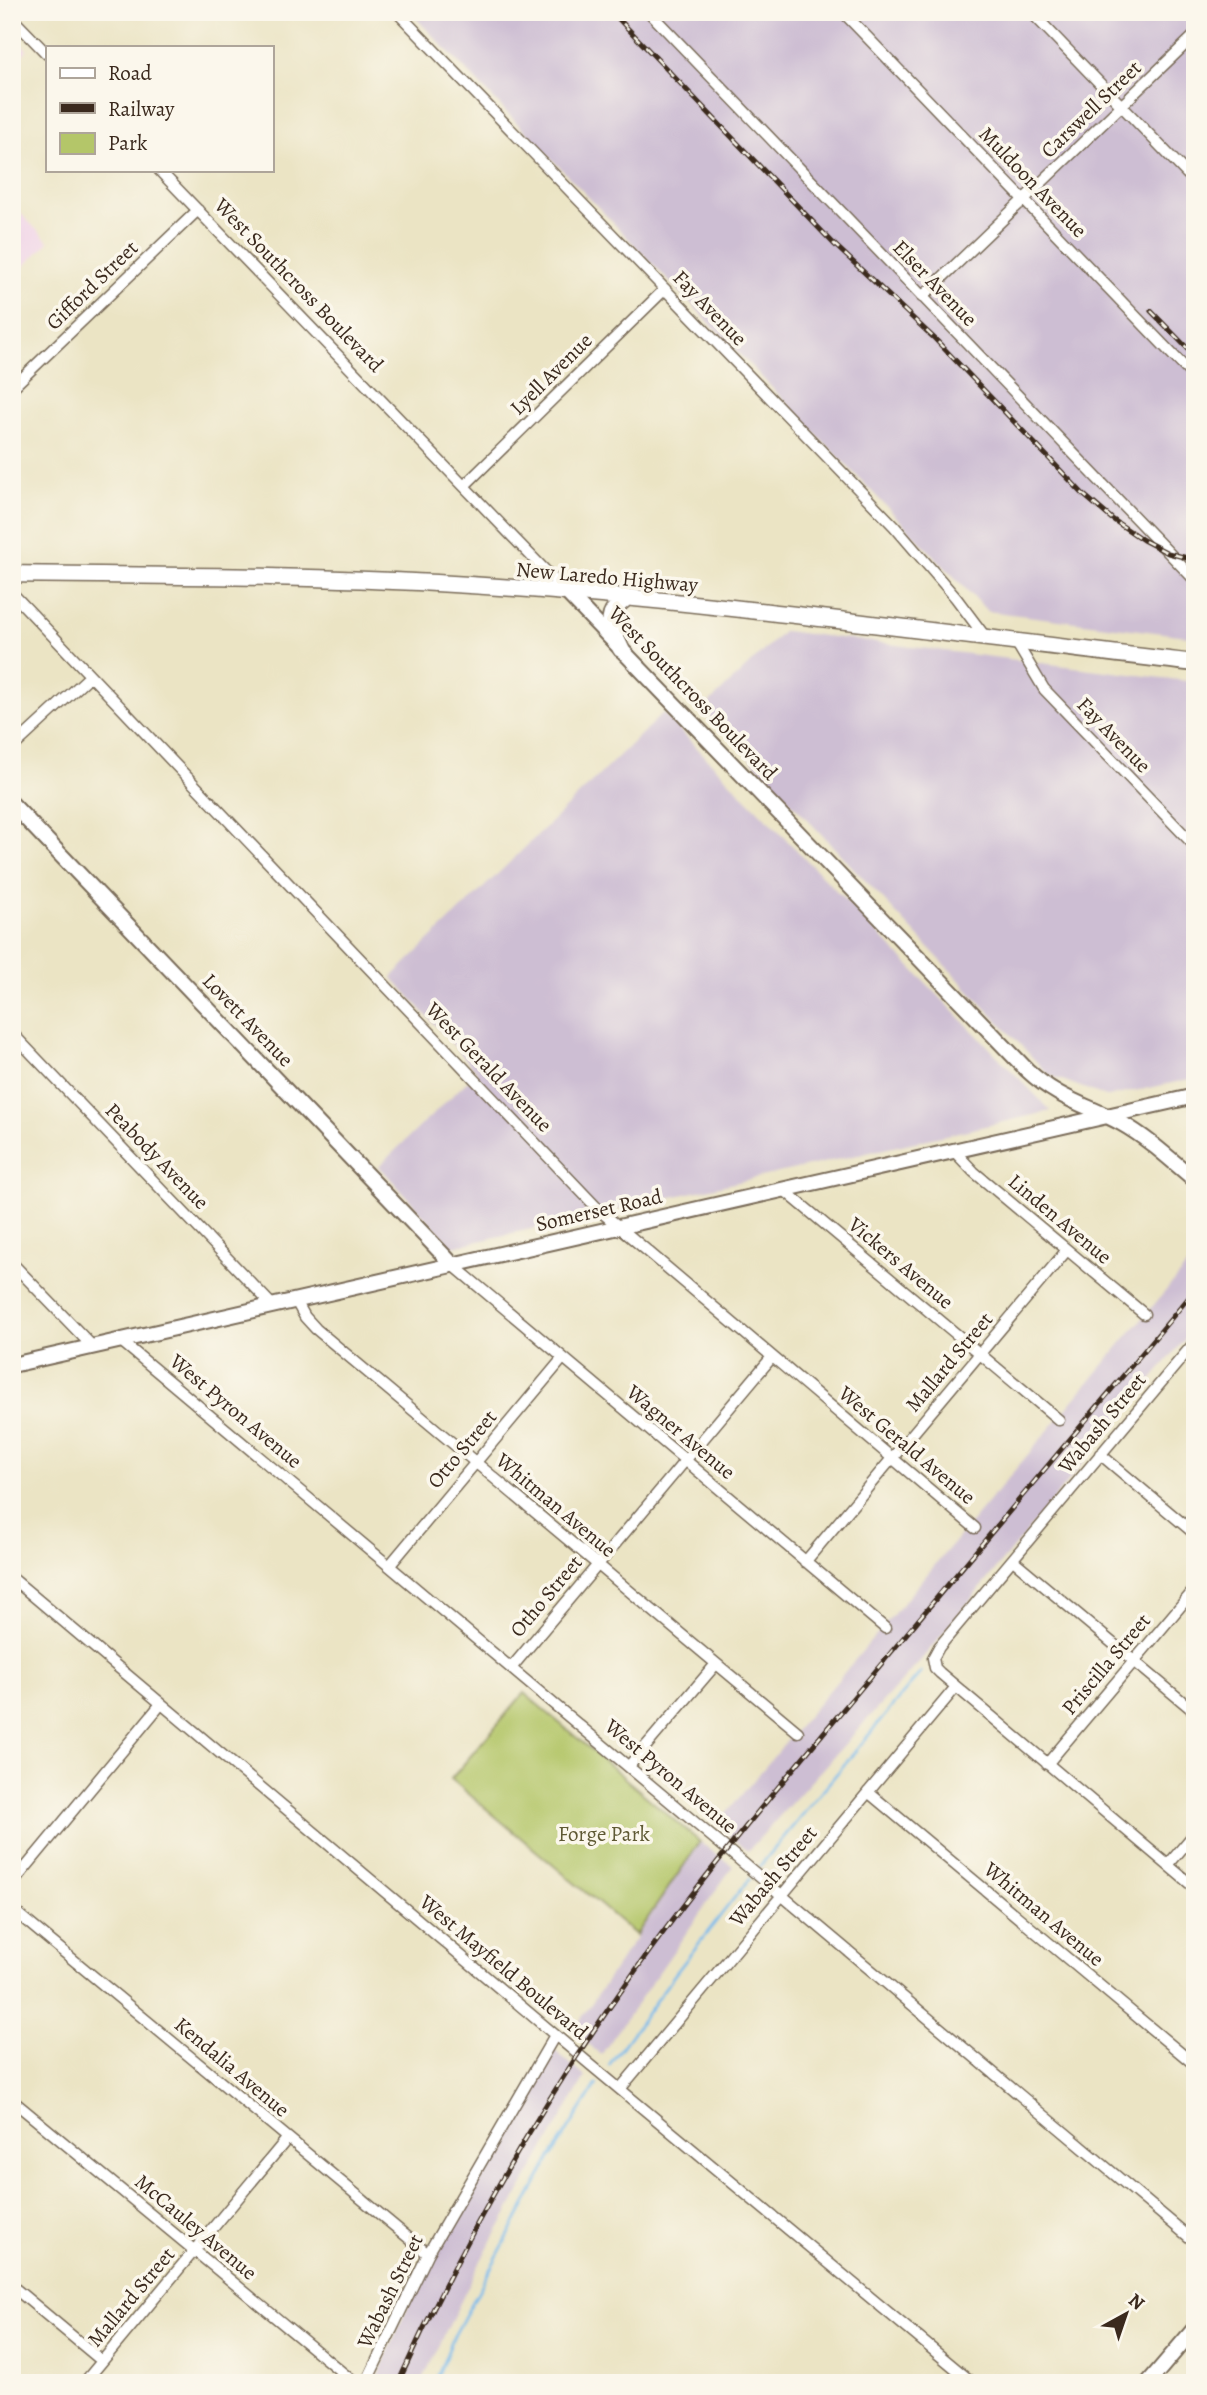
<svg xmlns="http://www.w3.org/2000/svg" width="1207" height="2395" viewBox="0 0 1207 2395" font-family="Alegreya,serif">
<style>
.built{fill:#efd0e7}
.industrial{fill:#cdbed3}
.green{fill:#b4c669;stroke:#787844;stroke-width:2}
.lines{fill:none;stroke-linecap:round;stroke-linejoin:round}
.stream{stroke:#77baed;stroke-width:2.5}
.street-casing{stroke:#796b58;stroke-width:13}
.secondary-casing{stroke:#796b58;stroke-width:18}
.primary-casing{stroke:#796b58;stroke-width:19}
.street{stroke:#fff;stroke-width:10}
.secondary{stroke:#fff;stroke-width:14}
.primary{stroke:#fff;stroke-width:16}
.rail-casing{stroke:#3b2a1e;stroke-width:5}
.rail{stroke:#fbf7ec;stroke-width:2.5;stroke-dasharray:8;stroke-linecap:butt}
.labels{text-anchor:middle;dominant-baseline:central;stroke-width:7;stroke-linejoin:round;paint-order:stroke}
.street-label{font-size:21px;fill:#3b2a1e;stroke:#fbf7ec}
.park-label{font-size:21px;fill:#5f5934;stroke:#fbf7ec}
</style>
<rect width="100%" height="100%" fill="#fbf7ec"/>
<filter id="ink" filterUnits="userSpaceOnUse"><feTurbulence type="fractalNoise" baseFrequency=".0143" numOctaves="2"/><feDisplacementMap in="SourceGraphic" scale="14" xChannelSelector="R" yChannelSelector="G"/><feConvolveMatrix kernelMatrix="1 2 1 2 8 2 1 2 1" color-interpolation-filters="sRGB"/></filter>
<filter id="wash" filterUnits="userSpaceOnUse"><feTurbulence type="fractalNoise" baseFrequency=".00686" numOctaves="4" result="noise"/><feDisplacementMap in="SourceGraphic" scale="28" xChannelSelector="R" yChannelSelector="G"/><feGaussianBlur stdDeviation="1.57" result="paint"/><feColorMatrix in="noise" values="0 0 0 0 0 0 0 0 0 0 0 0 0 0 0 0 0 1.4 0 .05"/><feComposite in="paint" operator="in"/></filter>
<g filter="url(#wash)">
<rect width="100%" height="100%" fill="#ebe4c4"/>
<path class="built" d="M12,34L27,50L12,65Z
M12,205L49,242L12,278Z"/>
<path class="industrial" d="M410,12H1195V637L987,611Z
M784,631L1195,682V1078L1107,1097L1049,1075L703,709Z
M663,713L1051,1111L452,1247L379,1166L477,1072L392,977Z
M1195,1256V1327L921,1660L748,1851L716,1825Z
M700,1842L733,1866L601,2055L573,2031Z
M554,2050L585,2077L479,2264L421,2383H375L410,2302Z"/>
<path class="green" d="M524,1693L700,1842L636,1935L451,1779Z"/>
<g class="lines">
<path class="stream" d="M760,1866L921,1672
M609,2065L675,1974L749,1879
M435,2383L454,2336L551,2157L597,2084"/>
</g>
</g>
<g filter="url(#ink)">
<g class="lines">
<defs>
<path id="street" d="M397,12L894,526L956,598L986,638
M649,12L1195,580
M843,12L1195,378
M1031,12L1195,182
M12,18L47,54
M159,170L565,591
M922,297L1195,35
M12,388L198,210
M464,486L665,289
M12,593L599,1210L975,1528
M1016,642L1044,689L1195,846
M12,748L90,676
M12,1033L273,1306
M954,1151L974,1172L1144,1314
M784,1190L1059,1420
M12,1263L93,1347
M453,1265L885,1628
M296,1301L305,1317L316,1329L798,1732
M121,1341L1195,2242
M1195,1342L939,1647L933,1658L935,1668L940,1673L1195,1888
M1100,1454L1195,1534
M1013,1560L1195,1712
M805,1562L1067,1250
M390,1565L563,1358
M12,1578L592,2066L973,2383
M512,1667L772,1357
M1047,1764L1195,1589
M629,1766L716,1664
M868,1792L1195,2065
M1168,1865L1195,1833
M12,1884L161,1704
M12,1909L428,2254
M620,2089L956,1687
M12,2100L355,2383
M12,2286L102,2361
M84,2383L287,2139
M366,2383L428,2254L555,2035"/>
<path id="secondary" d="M568,594L1027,1070C1058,1099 1085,1104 1121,1123C1148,1138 1171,1160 1195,1180
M12,804L453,1265
M12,1365L1195,1096
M1148,2383L1195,2328"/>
<path id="primary" d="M12,574C153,576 295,575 436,583C690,597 942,634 1195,663
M621,649C611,626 602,617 625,599"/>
</defs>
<use href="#street" class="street-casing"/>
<use href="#secondary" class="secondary-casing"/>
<use href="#primary" class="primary-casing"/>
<use href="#street" class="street"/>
<use href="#secondary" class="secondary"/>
<use href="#primary" class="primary"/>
<defs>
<path id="rail" d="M612,12L835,245L935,339L1084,495L1112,519L1143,540L1168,553L1195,560
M1151,311L1195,356
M398,2383C462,2243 539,2106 628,1981C699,1880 778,1787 857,1693C969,1558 1083,1425 1195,1290"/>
</defs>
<use href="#rail" class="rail-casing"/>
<use href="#rail" class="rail"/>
</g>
</g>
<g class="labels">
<g class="street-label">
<text transform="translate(1091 109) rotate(-44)">Carswell Street</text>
<text transform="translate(1033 182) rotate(46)">Muldoon Avenue</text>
<text transform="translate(935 283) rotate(46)">Elser Avenue</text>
<text transform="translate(92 285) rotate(-44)">Gifford Street</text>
<text transform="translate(299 285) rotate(46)">West Southcross Boulevard</text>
<text transform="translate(710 308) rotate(46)">Fay Avenue</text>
<text transform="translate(551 374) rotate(-45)">Lyell Avenue</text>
<text transform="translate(607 577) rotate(5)">New Laredo Highway</text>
<text transform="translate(693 693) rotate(46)">West Southcross Boulevard</text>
<text transform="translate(1114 735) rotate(46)">Fay Avenue</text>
<text transform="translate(248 1020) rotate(46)">Lovett Avenue</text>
<text transform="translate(489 1067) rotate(46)">West Gerald Avenue</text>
<text transform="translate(157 1156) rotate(46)">Peabody Avenue</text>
<text transform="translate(599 1210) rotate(-13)">Somerset Road</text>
<text transform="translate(1060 1219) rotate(40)">Linden Avenue</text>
<text transform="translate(901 1263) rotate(40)">Vickers Avenue</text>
<text transform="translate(949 1362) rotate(-50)">Mallard Street</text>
<text transform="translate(236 1411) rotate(40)">West Pyron Avenue</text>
<text transform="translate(1102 1423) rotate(-50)">Wabash Street</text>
<text transform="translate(681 1432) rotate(40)">Wagner Avenue</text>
<text transform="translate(907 1445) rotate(40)">West Gerald Avenue</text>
<text transform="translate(462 1449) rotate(-50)">Otto Street</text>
<text transform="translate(556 1505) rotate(40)">Whitman Avenue</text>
<text transform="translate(546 1596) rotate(-50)">Otho Street</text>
<text transform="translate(1106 1664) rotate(-50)">Priscilla Street</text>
<text transform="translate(671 1776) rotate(40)">West Pyron Avenue</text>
<text transform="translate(773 1876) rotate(-50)">Wabash Street</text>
<text transform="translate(1044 1914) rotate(40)">Whitman Avenue</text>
<text transform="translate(504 1967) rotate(40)">West Mayfield Boulevard</text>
<text transform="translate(232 2067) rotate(40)">Kendalia Avenue</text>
<text transform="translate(196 2227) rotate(40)">McCauley Avenue</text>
<text transform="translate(390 2291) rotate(-64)">Wabash Street</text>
<text transform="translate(131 2297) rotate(-50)">Mallard Street</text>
</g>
<g class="park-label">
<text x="604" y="1834">Forge Park</text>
</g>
</g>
<rect width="1207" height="2395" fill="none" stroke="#fbf7ec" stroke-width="42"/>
<rect x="46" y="46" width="228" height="126" fill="#fbf7ec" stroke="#aea59a" stroke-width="2"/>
<rect x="60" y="68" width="35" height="10" fill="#ffffff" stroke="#aea59a" stroke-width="2"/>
<text x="108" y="80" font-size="21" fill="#3b2a1e">Road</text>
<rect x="60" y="103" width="35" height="10" fill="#3b2a1e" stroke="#aea59a" stroke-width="2"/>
<text x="108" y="116" font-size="21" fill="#3b2a1e">Railway</text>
<rect x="60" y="133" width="35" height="21" fill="#b4c669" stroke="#aea59a" stroke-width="2"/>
<text x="108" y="150" font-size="21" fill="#3b2a1e">Park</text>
<g transform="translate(1126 2314) rotate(40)" stroke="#fbf7ec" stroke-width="5" paint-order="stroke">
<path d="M0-5L12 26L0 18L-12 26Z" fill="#3b2a1e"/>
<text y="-10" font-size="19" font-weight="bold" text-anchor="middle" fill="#3b2a1e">N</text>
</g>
</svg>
